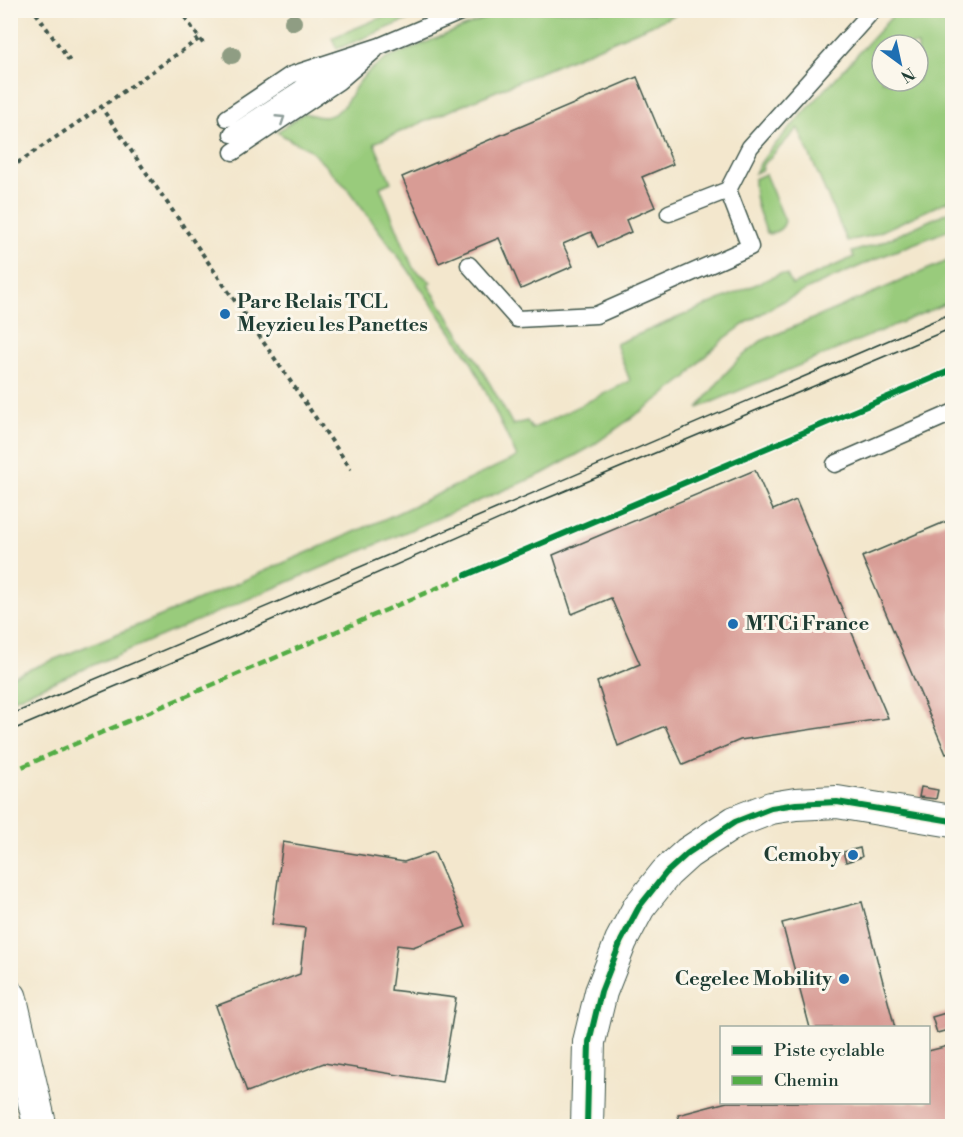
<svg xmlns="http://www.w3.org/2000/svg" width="963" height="1137" viewBox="0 0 963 1137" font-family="'Libre Bodoni',serif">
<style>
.green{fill:#99cb7b;stroke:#5c8458;stroke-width:1.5;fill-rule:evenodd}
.building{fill:#d89c95}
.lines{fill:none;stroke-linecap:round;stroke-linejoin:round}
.service-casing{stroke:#3f564b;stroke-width:19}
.minor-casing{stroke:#3f564b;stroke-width:34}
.primary-casing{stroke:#3f564b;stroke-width:35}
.path{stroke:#3f564b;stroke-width:4;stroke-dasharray:4.5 4.5;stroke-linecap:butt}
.service{stroke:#fff;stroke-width:16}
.minor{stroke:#fff;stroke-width:32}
.primary{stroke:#fff;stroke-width:33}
.tram{stroke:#1f3d34;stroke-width:1.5}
.quiet{stroke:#52ad45;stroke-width:4.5;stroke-dasharray:9 4.5;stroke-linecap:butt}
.cycleway-casing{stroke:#fbf7ec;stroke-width:10}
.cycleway{stroke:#00873e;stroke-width:6}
.tree{fill:#8f9d83}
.oneway{stroke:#8f9e9a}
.poi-dot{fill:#1f6fb2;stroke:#fbf7ec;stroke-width:2}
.labels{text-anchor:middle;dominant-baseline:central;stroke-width:6;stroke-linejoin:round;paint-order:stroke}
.poi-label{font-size:20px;font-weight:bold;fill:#1f3d34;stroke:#fbf7ec;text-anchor:start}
</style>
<rect width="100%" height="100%" fill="#fbf7ec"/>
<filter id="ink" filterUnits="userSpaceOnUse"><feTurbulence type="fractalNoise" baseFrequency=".0167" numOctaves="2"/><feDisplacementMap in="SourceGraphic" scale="12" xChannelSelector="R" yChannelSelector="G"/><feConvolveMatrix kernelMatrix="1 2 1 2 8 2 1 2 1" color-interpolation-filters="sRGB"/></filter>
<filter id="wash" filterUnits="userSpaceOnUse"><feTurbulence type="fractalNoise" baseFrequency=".008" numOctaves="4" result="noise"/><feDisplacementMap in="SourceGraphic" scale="24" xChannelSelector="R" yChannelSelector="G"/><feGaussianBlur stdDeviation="1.35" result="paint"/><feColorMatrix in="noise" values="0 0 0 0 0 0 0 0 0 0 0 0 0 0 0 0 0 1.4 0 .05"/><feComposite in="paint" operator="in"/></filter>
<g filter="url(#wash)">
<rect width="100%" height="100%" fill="#f3e7cd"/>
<path class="green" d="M399,10L429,11L337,49L332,38Z
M503,11H684L374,143L391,182L380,187L413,268L431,282L428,285L476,359L513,425L527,421L532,429L630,381L616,344L780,274L787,275L792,285L854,257L852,252L878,244L952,210V229L890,253L812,287L776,305L746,323L724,339L699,362L687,377L657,400L589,448L542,474L11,700V677L173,611L389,517L517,457L470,359L407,268L346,187L309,149L292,141L277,132L304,113C310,114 317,117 323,117C344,116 349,94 360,81C367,72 376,65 386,59Z
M897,11H952V199L871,236L847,241L798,128L762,166L763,169L755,173L759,165L770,150ZM882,45H918V81H882Z
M765,174L785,221C783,230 777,231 770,234L767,233C760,215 753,200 754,179Z
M952,259V301L698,408L724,375L739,359L761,341Z"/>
<g id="blocks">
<path class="building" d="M637,77L673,164L642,177L655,207L626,220L631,232L598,247L591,232L563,244L573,266L521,289L499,238L439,263L402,177Z
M755,470L773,510L796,500L888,718L740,740L683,765L665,726L618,746L597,682L640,664L611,598L572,614L553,555Z
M952,519V752L946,754L862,557Z
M921,787L938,790L936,799L919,797Z
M283,842L404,862L434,852L466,927L413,947L397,945L391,990L456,998L442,1082L324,1063L247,1092L216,1006L300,974L305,928L272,924Z
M860,848L862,857L846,862L843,852Z
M862,902L895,1028H810L782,923Z
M952,1011V1029L937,1033L932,1017Z
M952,1045V1126H681L678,1115L727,1102H928V1051Z"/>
</g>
</g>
<g filter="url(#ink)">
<use href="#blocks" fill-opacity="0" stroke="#3f564b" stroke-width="1.5"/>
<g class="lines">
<defs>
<path id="service" d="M227,118L291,75L380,46L465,10
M232,134L311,82L337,69
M233,152L339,81L375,50
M669,213L728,190
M469,265L517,319L596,315L750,247L728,190L750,147L873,10
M835,464L952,413"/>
<path id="minor" d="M587,1126L589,1042L601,992L621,941L639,907L666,873L688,853L735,822L771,808L796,804L837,802L952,821"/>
<path id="primary" d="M10,997L40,1126"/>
</defs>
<use href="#service" class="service-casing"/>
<use href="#minor" class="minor-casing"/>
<use href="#primary" class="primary-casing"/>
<path class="path" d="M180,10L204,45
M36,13L71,63
M199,39L101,107L351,469
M10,168L101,107"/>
<use href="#service" class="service"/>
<use href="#minor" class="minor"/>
<use href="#primary" class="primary"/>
<path class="tram" d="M10,715L419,542L952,313
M10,731L258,626L522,509L952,328"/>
<path class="quiet" d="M10,772L472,573"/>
<defs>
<path id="cycleway" d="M466,575L952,370
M587,1126L589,1042L601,992L621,941L639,907L666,873L688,853L735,822L771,808L796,804L837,802L952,821"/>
</defs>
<use href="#cycleway" class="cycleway-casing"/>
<use href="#cycleway" class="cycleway"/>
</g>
<g class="tree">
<circle cx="293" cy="22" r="9"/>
<circle cx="232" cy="55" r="9"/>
</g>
<defs><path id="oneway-chevron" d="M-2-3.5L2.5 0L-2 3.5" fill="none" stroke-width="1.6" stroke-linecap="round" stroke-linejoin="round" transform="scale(1.5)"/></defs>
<use class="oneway" href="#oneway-chevron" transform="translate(281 119) rotate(-33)"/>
</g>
<g class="poi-dot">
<circle cx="225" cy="314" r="6"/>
<circle cx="733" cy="624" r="6"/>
<circle cx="853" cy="855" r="6"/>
<circle cx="844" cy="979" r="6"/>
</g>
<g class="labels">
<g class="poi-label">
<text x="237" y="302">Parc Relais TCL<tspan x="237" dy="23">Meyzieu les Panettes</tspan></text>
<text x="745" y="624">MTCi France</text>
<text x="841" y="855" text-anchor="end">Cemoby</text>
<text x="832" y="979" text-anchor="end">Cegelec Mobility</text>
</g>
</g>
<rect width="963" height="1137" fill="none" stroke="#fbf7ec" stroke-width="36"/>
<rect x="720" y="1026" width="210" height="78" fill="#fbf7ec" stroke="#a3ada2" stroke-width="1.5"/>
<rect x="732" y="1046" width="30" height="9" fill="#00873e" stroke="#a3ada2" stroke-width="1.5"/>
<text x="774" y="1056" font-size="18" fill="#1f3d34">Piste cyclable</text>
<rect x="732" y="1076" width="30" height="9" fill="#52ad45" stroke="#a3ada2" stroke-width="1.5"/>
<text x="774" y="1086" font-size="18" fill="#1f3d34">Chemin</text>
<g transform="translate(900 63) rotate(147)"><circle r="28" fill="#fbf7ec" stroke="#a3ada2" stroke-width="1.5"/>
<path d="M0-4.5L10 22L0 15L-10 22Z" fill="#1f6fb2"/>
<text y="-9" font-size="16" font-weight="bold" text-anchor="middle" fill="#1f3d34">N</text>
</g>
</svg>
